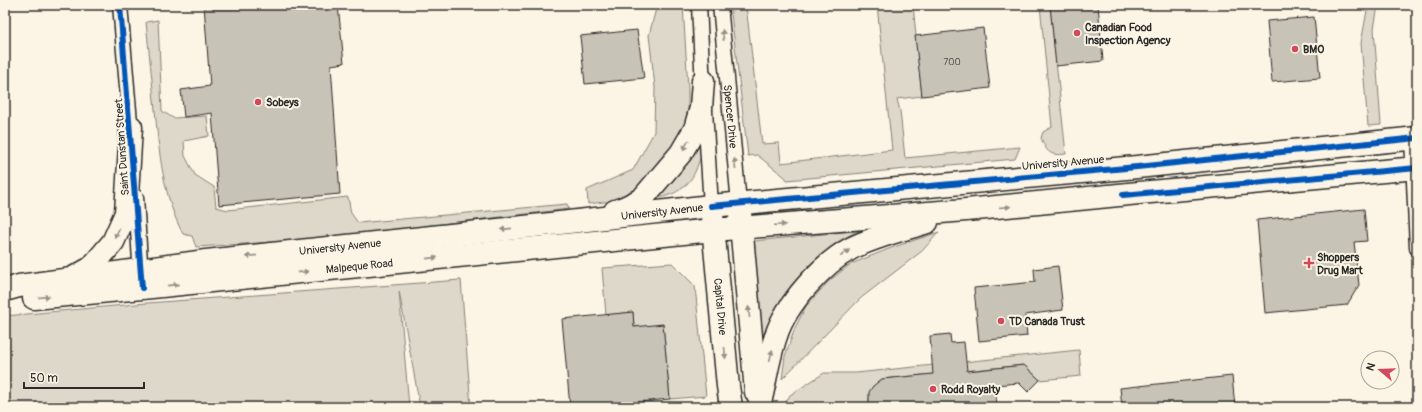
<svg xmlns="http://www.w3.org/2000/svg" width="1422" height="412" viewBox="0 0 1422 412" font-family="Pangolin,sans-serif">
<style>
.green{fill:#ded8ca;stroke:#84827a}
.building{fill:#c8c3b7;stroke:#2b2b2b}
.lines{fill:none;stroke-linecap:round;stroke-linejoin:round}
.street-casing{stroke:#2b2b2b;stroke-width:17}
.primary-casing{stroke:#2b2b2b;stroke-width:25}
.street{stroke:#fcf5e5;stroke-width:14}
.primary{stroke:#fcf5e5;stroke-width:22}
.cycleway-casing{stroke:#fcf5e5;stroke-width:8}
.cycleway{stroke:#0057b8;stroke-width:6}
.oneway{fill:#949088}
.poi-dot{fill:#d1495b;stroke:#fcf5e5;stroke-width:1.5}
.labels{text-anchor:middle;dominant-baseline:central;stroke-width:4;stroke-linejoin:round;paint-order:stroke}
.number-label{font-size:9px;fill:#52514e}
.poi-label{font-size:11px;font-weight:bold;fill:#2b2b2b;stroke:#fcf5e5;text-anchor:start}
.street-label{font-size:11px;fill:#2b2b2b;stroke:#fcf5e5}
</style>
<rect width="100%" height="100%" fill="#fcf5e5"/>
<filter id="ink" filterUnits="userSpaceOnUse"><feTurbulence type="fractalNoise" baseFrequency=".025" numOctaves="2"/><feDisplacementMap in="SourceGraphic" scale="8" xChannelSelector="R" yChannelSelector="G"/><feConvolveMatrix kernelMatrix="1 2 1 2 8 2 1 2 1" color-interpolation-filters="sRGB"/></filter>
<g filter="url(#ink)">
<path class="green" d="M657,5H683L688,88V109L685,125L674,144L635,192L621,200L588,204L587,190L633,170L654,132L655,87L649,35Z
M730,5H746L762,144L779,143L781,163L892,150L877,5H913L922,96L897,99L900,111L905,158L1020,147L1015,159L787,180L785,177L757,155L748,156Z
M1040,5H1050L1066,154C1050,156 1047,153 1041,138L1043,132L1052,127Z
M1368,5H1378L1374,29L1381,125L1368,126L1361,43Z
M158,20L162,111L173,118L207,116L209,136L184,141L185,156L195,175L214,187L216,207L228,210L348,197L351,213L358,223L567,204L569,209L305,240L196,247L192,236L183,234C163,196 159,152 155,110C152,80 149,51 146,22Z
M699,130C700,138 702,147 701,155C701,159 699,161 698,164C692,184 678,195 657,198Z
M864,230C860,231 854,232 850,235C824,247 791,281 778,305C771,317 766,329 762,342L754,241Z
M939,232L922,251L861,298L782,379L785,356L795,328L806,306L830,280L851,264L891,248Z
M672,263L695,286L706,396L670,399L663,325L634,327L633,312L606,315L602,268Z
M461,280L471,407H420L399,291L409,407H5V316L147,303Z
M1079,350L1081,376L1040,380L1024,365L882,379C873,386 865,394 871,407H855L854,405L833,407H783L790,395L824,373H856Z"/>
<path class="building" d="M204,5H338L344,63L331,65L340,194L219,205L212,113L184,117L181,90L210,86Z
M1050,5H1098L1103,61L1056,66Z
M1314,17L1320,78L1272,82L1267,21Z
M983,28L990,88L922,96L915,36Z
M637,30L644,78L585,84L580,36Z
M1364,209L1367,241L1354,242L1359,285L1347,305L1265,313L1257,220Z
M1058,266L1063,310L1025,315L1027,336L979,341L974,288L1035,282L1034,269Z
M633,312L634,327L663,324L670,399L587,407H570L562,319Z
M950,334L951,343L964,342L967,371L1024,365L1040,380L1028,392L1019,383L995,385L997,407H869V392L873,386L882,379L933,374L930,336Z
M1232,376L1235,407H1122L1120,388Z"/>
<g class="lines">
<defs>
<g id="street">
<path d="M120,5L131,134"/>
<path d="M699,5L703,88"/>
<path id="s1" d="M720,5L739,203"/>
<path d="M705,111L711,206"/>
<path d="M1412,138L1417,248"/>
<path d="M136,197L141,278"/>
</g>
<g id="primary">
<path d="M615,211L624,208L642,199L681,153L695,129L701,108L703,81"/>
<path d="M740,213L756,392"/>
<path id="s2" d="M712,215L728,386L731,407"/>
<path d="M73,278L91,268L113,242L126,213L131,127"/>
<path id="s3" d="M5,290L19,286L206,261L498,230L711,206L1137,167L1417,138"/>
<path id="s4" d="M34,298L142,288L713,230L966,210L1139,193L1417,168"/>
<path d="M759,407C765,384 768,359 776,336C786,304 823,263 852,248C876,236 902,230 927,222"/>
</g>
</defs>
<use href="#street" class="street-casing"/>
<use href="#primary" class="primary-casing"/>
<use href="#street" class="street"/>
<use href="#primary" class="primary"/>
<defs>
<path id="cycleway" d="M120,5L142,288
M1123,195L1417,168
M711,206L1137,167L1417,138"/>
</defs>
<use href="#cycleway" class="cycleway-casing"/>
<use href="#cycleway" class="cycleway"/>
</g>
<defs><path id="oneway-solid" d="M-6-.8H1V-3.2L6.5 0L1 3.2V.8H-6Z"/></defs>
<g class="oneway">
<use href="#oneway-solid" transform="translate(723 35) rotate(-96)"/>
<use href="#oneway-solid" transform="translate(686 145) rotate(120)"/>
<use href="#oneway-solid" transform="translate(735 164) rotate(-96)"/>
<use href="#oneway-solid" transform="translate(1005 207) rotate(-5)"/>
<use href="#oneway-solid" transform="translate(780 225) rotate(-4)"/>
<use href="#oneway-solid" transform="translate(506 229) rotate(174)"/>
<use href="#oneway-solid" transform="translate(117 233) rotate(115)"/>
<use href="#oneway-solid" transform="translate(845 253) rotate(-36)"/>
<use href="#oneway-solid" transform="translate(251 256) rotate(174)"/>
<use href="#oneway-solid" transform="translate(432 258) rotate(-6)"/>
<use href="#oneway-solid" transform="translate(303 272) rotate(-6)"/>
<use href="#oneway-solid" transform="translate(173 285) rotate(-6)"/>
<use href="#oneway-solid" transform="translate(44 297) rotate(-5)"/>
<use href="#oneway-solid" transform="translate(749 312) rotate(-95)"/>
<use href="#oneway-solid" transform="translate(725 353) rotate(85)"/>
<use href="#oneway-solid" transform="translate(771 355) rotate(-77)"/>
</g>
</g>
<g class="poi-dot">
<circle cx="1077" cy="33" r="4"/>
<circle cx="1295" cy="49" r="4"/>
<circle cx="258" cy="102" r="4"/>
<path d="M1307 257h4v4h4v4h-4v4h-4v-4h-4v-4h4z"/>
<circle cx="1001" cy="321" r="4"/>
<circle cx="933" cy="389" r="4"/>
</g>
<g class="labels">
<g class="number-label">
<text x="952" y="62">700</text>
</g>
<g class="poi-label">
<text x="1085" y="27">Canadian Food<tspan x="1085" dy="13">Inspection Agency</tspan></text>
<text x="1303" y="49">BMO</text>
<text x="266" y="102">Sobeys</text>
<text x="1317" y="257">Shoppers<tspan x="1317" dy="13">Drug Mart</tspan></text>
<text x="1009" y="321">TD Canada Trust</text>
<text x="941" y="389">Rodd Royalty</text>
</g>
<g class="street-label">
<text stroke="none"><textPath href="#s1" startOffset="112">Spencer Drive</textPath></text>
<text transform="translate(122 147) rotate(-94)">Saint Dunstan Street</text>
<text transform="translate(1063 163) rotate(-5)">University Avenue</text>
<text stroke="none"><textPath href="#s3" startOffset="662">University Avenue</textPath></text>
<text stroke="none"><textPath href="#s3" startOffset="338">University Avenue</textPath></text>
<text stroke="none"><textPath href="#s4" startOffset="327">Malpeque Road</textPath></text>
<text stroke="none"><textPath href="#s2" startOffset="92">Capital Drive</textPath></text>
</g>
</g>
<rect width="1422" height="412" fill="none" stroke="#fcf5e5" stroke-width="20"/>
<rect x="10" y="10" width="1402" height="392" fill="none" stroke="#2b2b2b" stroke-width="1.5" filter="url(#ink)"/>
<g transform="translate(1380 370) rotate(289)"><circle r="19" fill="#fcf5e5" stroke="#a8a49b"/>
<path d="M0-3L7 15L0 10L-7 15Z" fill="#d1495b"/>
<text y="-6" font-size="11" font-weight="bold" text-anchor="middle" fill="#2b2b2b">N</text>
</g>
<path d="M24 382v6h120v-6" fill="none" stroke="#2b2b2b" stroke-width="2"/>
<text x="30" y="382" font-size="12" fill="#2b2b2b" stroke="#fcf5e5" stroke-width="3" paint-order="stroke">50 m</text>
</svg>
